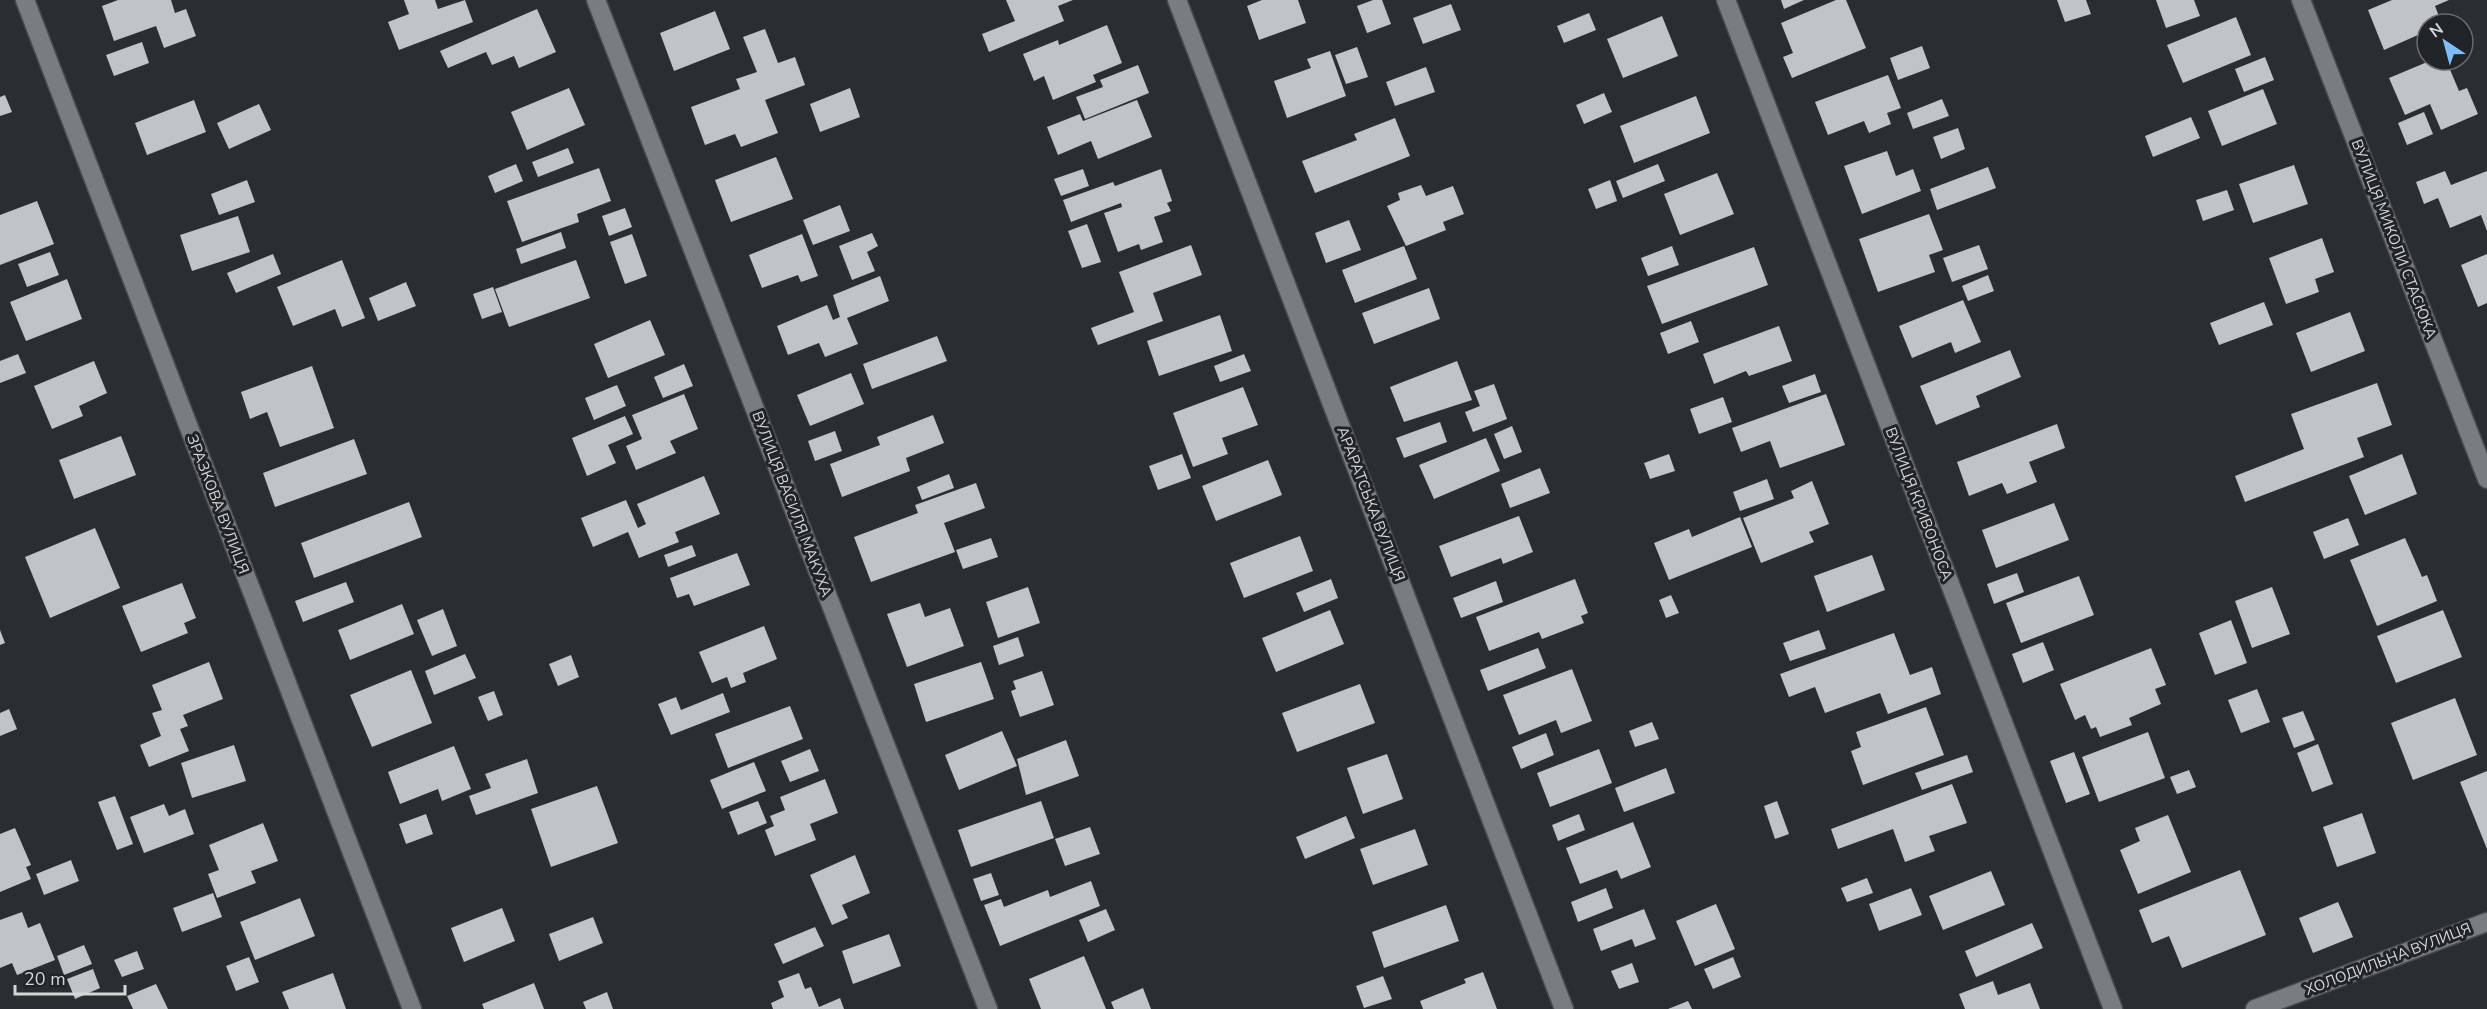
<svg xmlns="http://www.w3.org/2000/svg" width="2487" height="1009" viewBox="0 0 2487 1009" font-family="'Nunito Sans',sans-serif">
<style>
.building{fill:#c0c4c8}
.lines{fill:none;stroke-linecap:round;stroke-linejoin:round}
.minor-casing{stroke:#494c4e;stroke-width:21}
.minor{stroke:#797c80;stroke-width:18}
.labels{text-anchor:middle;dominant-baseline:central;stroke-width:6;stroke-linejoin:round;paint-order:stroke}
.street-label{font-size:15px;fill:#d4d6d8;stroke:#212427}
</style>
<rect width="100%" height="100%" fill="#2b2e31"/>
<path class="building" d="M118,0H171L175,13L186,9L196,36L164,48L156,26L114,41L102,6Z
M404,0H435L438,9L465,0L473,22L399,50L388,22L409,14Z
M1006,0H1073L1058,6L1064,21L989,52L982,34L1015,21Z
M1262,0H1298L1306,23L1259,40L1247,6Z
M1373,0H1382L1391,24L1367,33L1357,6Z
M1781,0H1804L1784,9Z
M1836,0H1846L1866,48L1792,78L1783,57L1793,53L1781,23Z
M2057,0H2086L2091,14L2065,22Z
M2156,0H2194L2200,16L2166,28Z
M2392,0H2449L2435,6L2442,24H2427V31L2384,50L2368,10Z
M1451,4L1461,30L1423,44L1413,18Z
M537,9L556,52L519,68L514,56L492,65L486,52L448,68L440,51Z
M715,11L730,49L674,71L660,33Z
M1589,13L1596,30L1564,43L1557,26Z
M1662,16L1678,56L1623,78L1607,39Z
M2236,17L2251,55L2183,83L2167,45Z
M1107,25L1122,63L1093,75L1096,82L1053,100L1044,76L1034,81L1023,54L1058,40L1059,45Z
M765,29L778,63L795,57L805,85L765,100L778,133L741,147L735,134L705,145L691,107L740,89L736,79L757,72L743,37Z
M142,42L149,63L114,76L106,55Z
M1922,46L1930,68L1898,80L1890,58Z
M1357,47L1368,77L1346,84L1335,55Z
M1330,51L1346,96L1287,118L1274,81L1311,68L1307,59Z
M2265,57L2274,80L2244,92L2235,69Z
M2432,60H2446L2459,91L2467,88L2478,114L2441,130L2430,104L2405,115L2389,78Z
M1138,65L1149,93L1085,119L1076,97L1103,87L1100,80Z
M1426,67L1435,92L1395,106L1386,82Z
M1888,75L1901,108L1887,113L1891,124L1869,133L1864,121L1828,135L1815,102Z
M569,88L585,125L527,150L511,112Z
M850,88L860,117L820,132L810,104Z
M2263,89L2277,124L2222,146L2208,111Z
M1604,93L1612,112L1584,124L1576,105Z
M5,95L12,112L0,116V97Z
M1696,96L1710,133L1634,163L1620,126Z
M1942,99L1949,116L1913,129L1907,113Z
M194,100L206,132L147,155L135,123Z
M1137,100L1152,137L1098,159L1091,141L1058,155L1047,127L1080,114L1083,121Z
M259,104L271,130L229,149L217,123Z
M2424,112L2433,134L2407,145L2398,123Z
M2191,117L2200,138L2153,157L2145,136Z
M1395,118L1410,156L1315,193L1302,161L1357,140L1354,134Z
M1958,128L1965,149L1941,159L1933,137Z
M568,148L574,163L538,177L532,162Z
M1887,151L1896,176L1913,169L1921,191L1862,214L1844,166Z
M776,157L793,199L731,222L715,180Z
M516,164L523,181L495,193L488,176Z
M1658,164L1665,181L1623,198L1616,181Z
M2294,165L2308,204L2253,223L2239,184Z
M1988,167L1996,188L1937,210L1930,189Z
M599,168L611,201L577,214L579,222L522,242L507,201Z
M1083,169L1089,186L1061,196L1054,179Z
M1161,169L1172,201L1167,203L1171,211L1154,217L1163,242L1141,250L1139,244L1118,252L1104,213L1122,207L1121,203L1071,222L1063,200L1113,182L1115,186Z
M2445,171L2451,185L2487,171V231L2481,215L2450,228L2438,198L2424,204L2416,182Z
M1717,173L1734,214L1680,235L1664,194Z
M247,180L255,202L219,215L211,194Z
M1610,180L1617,201L1596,209L1588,189Z
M1421,185L1426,196L1453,186L1464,214L1443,222L1446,230L1406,246L1387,206L1400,200L1398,193Z
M2227,190L2234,210L2203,221L2196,200Z
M37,201L54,244L0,265V215Z
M840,205L850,231L813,245L803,220Z
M625,208L632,227L609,236L602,216Z
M1929,214L1943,250L1929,255L1935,272L1878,292L1859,239Z
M238,216L250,252L192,271L180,235Z
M1349,220L1361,250L1326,263L1315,233Z
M1087,224L1101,262L1082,268L1068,231Z
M561,232L566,248L521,264L516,249Z
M872,233L878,246L867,252L875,271L852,280L839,246Z
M632,234L647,276L625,284L610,242Z
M802,234L818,276L801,282L798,275L762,288L749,255Z
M2322,238L2334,272L2315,279L2319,292L2286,304L2269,258Z
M1191,245L1202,275L1153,293L1163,321L1098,345L1091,328L1134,312L1119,272Z
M1979,245L1988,269L1952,282L1943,258Z
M1404,246L1417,279L1355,303L1342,270Z
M1672,246L1679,265L1648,276L1641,258Z
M1754,247L1768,285L1662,324L1647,286Z
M50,252L59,275L27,287L18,264Z
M273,254L281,274L236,293L227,273Z
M2487,254V303L2478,307L2461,265Z
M342,260L365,318L342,327L335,309L293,326L277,287Z
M576,260L590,298L509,327L495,289Z
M1988,275L1994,291L1968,301L1962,286Z
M880,276L889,301L847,318L858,344L825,357L819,343L788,355L777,326L827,305L833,320L840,317L833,295Z
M67,279L82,319L26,341L10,302Z
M406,282L416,306L378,321L369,298Z
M493,287L502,312L482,319L473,294Z
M1429,288L1440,319L1374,344L1362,313Z
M1963,300L1981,342L1955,353L1951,342L1912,358L1899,326Z
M2264,302L2273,325L2219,345L2210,323Z
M2350,312L2365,351L2311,372L2296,333Z
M1220,315L1232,351L1159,376L1147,341Z
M650,320L665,355L608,378L594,344Z
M1691,321L1699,342L1668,354L1660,333Z
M1779,326L1792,361L1749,376L1746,371L1714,384L1703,354Z
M937,336L947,361L872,389L863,364Z
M2010,350L2021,377L1976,396L1980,407L1936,425L1920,386Z
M18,354L26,373L0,383V361Z
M1244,354L1251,371L1220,382L1214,366Z
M94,361L107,393L79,406L83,416L52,429L34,386Z
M1457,361L1472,400L1404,422L1390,387Z
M684,364L693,386L663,398L654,377Z
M312,366L334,428L280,447L267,412L250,419L241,392Z
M851,373L864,404L810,426L797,395Z
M1815,374L1821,392L1789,403L1782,386Z
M2377,383L2392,425L2357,438L2364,457L2245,502L2235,476L2304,449L2291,414Z
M1494,384L1507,419L1473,432L1465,412L1480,406L1474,391Z
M617,385L626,406L594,420L585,398Z
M1243,387L1258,425L1222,438L1228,454L1193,467L1173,413Z
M684,394L698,429L670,441L676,453L636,470L626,446L642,439L632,415Z
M1826,394L1845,445L1780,468L1770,441L1741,452L1732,428Z
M1723,397L1732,422L1699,434L1690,409Z
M933,415L944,443L906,458L910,471L842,497L830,464L880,445L877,437Z
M625,416L633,434L608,445L616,463L587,476L572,438Z
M1440,422L1447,442L1404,458L1396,438Z
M2057,424L2065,448L2029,462L2037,482L2007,494L2002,483L1969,496L1957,462Z
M1512,426L1522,452L1504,459L1494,434Z
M835,431L842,451L815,461L808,441Z
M121,436L136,475L74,499L59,460Z
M1486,438L1500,471L1434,499L1419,465Z
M354,439L367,474L275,507L263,473Z
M1182,454L1191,478L1158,490L1149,466Z
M1669,454L1675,471L1650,479L1644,463Z
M2402,454L2417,494L2365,515L2349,476Z
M1268,460L1282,495L1216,521L1202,486Z
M1540,468L1550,493L1510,508L1501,484Z
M949,474L954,488L922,500L917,487Z
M704,476L720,514L675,532L679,542L639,558L628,532L593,547L581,518L626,500L638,528L646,524L637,504Z
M1767,479L1774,499L1740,511L1733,492Z
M1812,481L1829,524L1809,532L1814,542L1761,563L1743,518L1794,498L1791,491Z
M976,483L985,508L944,523L955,552L871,582L854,537L918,513L915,505Z
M409,502L422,537L314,578L301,543Z
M2054,503L2069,540L1996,568L1982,530Z
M1519,516L1533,552L1503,564L1501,558L1451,577L1439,546Z
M1740,517L1752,547L1669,580L1654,543L1689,529L1692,537Z
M2348,518L2359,545L2324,559L2313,532Z
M95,528L120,588L50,618L25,557Z
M1300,536L1313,571L1244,598L1230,563Z
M991,538L998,557L963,569L956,550Z
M2405,538L2422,577L2427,575L2437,601L2377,626L2350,560Z
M692,545L696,556L668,567L664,555Z
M737,553L750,585L694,606L689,594L677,598L670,578Z
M1872,555L1885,590L1827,612L1814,576Z
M2017,573L2024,592L1994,604L1987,584Z
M2079,576L2094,615L2021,643L2006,603Z
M1331,579L1338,598L1304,612L1296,593Z
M1575,579L1588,613L1581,616L1584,623L1542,639L1539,632L1489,651L1476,617Z
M1496,581L1503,602L1461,618L1453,598Z
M346,582L354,602L303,622L295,601Z
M182,583L196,618L184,623L188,633L141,652L122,606Z
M1028,587L1040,623L998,638L986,602Z
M2272,587L2290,634L2252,648L2235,601Z
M1671,595L1679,613L1666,618L1659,600Z
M920,603L925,617L950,608L964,646L907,667L887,614Z
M402,604L414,634L350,660L338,630Z
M443,609L457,646L432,656L417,620Z
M1330,610L1344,644L1276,672L1262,638Z
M2443,610L2462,657L2396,683L2377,636Z
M2231,620L2247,663L2215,675L2199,633Z
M764,626L777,659L743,673L746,682L731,688L727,677L712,683L699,652Z
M0,630L5,643L0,645Z
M1819,630L1826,649L1790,661L1783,643Z
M1894,633L1910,675L1932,667L1941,694L1888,714L1880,693L1825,713L1815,687L1789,697L1780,674Z
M1018,637L1024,656L999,665L993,646Z
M2043,642L2054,670L2023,683L2012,654Z
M1538,648L1546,668L1488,691L1480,670Z
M2151,648L2166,685L2155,689L2161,704L2129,718L2132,725L2100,737L2096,727L2091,729L2085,715L2075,720L2060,684Z
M465,654L476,678L434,695L425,671Z
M571,655L579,677L558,686L549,664Z
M209,662L223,699L183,715L188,726L180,729L189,751L149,767L140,745L161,736L152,713L162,710L152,685Z
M981,662L994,699L926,722L914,684Z
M1572,669L1592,721L1561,733L1556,720L1519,735L1503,695Z
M411,670L432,723L372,747L350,695Z
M1042,671L1054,705L1020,717L1011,691L1016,689L1013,681Z
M1360,684L1375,723L1297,752L1282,713Z
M2257,689L2270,722L2241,733L2228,700Z
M494,691L503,715L488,721L478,697Z
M723,693L730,712L671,735L658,704L676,697L681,710Z
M2455,698L2477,755L2413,780L2391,723Z
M790,706L803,739L728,768L715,734Z
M1926,707L1944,755L1863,785L1851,751L1861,747L1856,732Z
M9,709L17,729L0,736V713Z
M2303,711L2315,740L2294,748L2282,718Z
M1652,722L1659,739L1635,747L1629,731Z
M1002,731L1017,766L959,790L945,755Z
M2148,732L2165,778L2099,802L2082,757Z
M1546,733L1554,755L1521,769L1512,747Z
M1066,740L1079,776L1026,795L1017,759Z
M2318,744L2333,784L2312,792L2297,753Z
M234,745L246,781L192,798L181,763Z
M454,746L471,789L442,801L438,789L400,804L388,772Z
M810,749L819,771L790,782L781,761Z
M1599,749L1612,783L1550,807L1537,773Z
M2074,752L2090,794L2066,803L2050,761Z
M1387,754L1403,799L1363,814L1347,768Z
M1967,755L1973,772L1922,790L1915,773Z
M527,759L538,793L476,815L469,796L491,788L485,774Z
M754,762L766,791L722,809L710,780Z
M1666,768L1675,793L1624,812L1615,788Z
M2189,770L2196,787L2177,794L2170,777Z
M2487,771V849L2460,782Z
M825,779L838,813L810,824L816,840L775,856L765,830L774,826L770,816L785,810L780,797Z
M1952,784L1967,823L1929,836L1935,851L1905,862L1893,829L1838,849L1831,829Z
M597,786L618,843L551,867L531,809Z
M115,796L133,844L117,850L98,802Z
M758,801L767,823L738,835L729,812Z
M1041,801L1054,838L971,867L958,830Z
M1777,801L1789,834L1775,839L1764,806Z
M164,804L169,816L185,809L194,834L144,853L130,817Z
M2362,813L2376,853L2337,867L2323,827Z
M426,814L433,834L406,844L399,824Z
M1579,814L1585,830L1558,841L1552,825Z
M2168,815L2191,872L2138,894L2120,850L2140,841L2135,828Z
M1346,816L1355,838L1305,859L1296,837Z
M1633,822L1651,867L1621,879L1617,870L1580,884L1566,848Z
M263,823L278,861L251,871L256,883L217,898L208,874L219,870L209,845Z
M1090,827L1100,854L1065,866L1055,839Z
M15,828L31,865L26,867L31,879L0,892V834Z
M1415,829L1428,865L1373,885L1360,849Z
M855,855L870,893L842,905L848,918L832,925L810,875Z
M71,860L79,881L44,895L36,874Z
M2240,870L2266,935L2182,968L2169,936L2152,943L2139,910Z
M1991,871L2005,905L1943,930L1929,896Z
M991,873L999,895L981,901L973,879Z
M1867,878L1873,893L1847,902L1841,888Z
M1091,881L1100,906L1000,946L984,905L1001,899L1004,907L1048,890L1050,897Z
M1606,888L1613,908L1578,922L1571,902Z
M1911,888L1922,915L1879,931L1869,904Z
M213,893L222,917L182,932L173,908Z
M300,898L315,936L255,960L240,922Z
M2338,902L2353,937L2313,953L2299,918Z
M1716,904L1735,949L1695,966L1676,921Z
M1446,905L1459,941L1384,968L1372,932Z
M502,908L515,941L464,962L451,928Z
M1106,909L1115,930L1088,942L1079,920Z
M1644,909L1656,939L1635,947L1632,939L1601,951L1593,929Z
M22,912L28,928L40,923L55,960L17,975L12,963L0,968V920Z
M593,917L603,943L559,961L549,934Z
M2032,923L2043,948L1976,977L1965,951Z
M815,927L824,946L783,964L774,944Z
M889,934L901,966L853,984L842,951Z
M84,945L92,964L64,975L57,956Z
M137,951L144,969L122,977L114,960Z
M1084,956L1106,1009H1041L1029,979Z
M249,957L259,982L236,991L226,966Z
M1733,957L1741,977L1713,989L1704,969Z
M1632,963L1639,982L1619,989L1611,971Z
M93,969L100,988L75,999L67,979Z
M1483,972L1497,1009H1423L1420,1001L1466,983L1464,979Z
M333,973L346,1009H289L282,992Z
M799,973L805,989L811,987L819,1007L840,998L844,1009H773L771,1003L784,997L778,981Z
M1383,976L1392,999L1364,1008L1356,986Z
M1993,981L1998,995L2030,983L2040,1009H1965L1959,994Z
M534,983L544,1009H484L482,1004Z
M156,984L168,1009H133L127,996Z
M1143,988L1151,1009H1114L1111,1002Z
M607,992L613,1009H586L583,1002Z
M1688,1001L1692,1009H1668Z"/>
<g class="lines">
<defs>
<path id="minor" d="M25,0L412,1009
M596,0L988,1009
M1177,0L1564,1009
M1726,0L2113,1009
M2301,0L2487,479
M2255,1009L2487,922"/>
</defs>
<use href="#minor" class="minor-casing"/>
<use href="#minor" class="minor"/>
</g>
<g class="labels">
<g class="street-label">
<text transform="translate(2394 239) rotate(69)">ВУЛИЦЯ МИКОЛИ СТАСЮКА</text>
<text transform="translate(218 504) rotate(69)">ЗРАЗКОВА ВУЛИЦЯ</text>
<text transform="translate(792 504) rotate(69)">ВУЛИЦЯ ВАСИЛЯ МАКУХА</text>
<text transform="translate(1371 504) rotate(69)">АРАРАТСЬКА ВУЛИЦЯ</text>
<text transform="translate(1919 504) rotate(69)">ВУЛИЦЯ КРИВОНОСА</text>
<text transform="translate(2388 959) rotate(-21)">ХОЛОДИЛЬНА ВУЛИЦЯ</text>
</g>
</g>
<g transform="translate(2445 42) rotate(324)"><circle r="28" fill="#212427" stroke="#696b6e" stroke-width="1.5"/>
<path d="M0-4.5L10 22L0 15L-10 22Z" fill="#7ebdf9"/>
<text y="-9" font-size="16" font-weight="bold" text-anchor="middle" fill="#d4d6d8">N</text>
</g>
<path d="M15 985v9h110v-9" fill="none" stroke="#d4d6d8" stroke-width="3"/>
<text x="24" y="985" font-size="18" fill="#d4d6d8" stroke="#212427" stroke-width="4.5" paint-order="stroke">20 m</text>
</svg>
